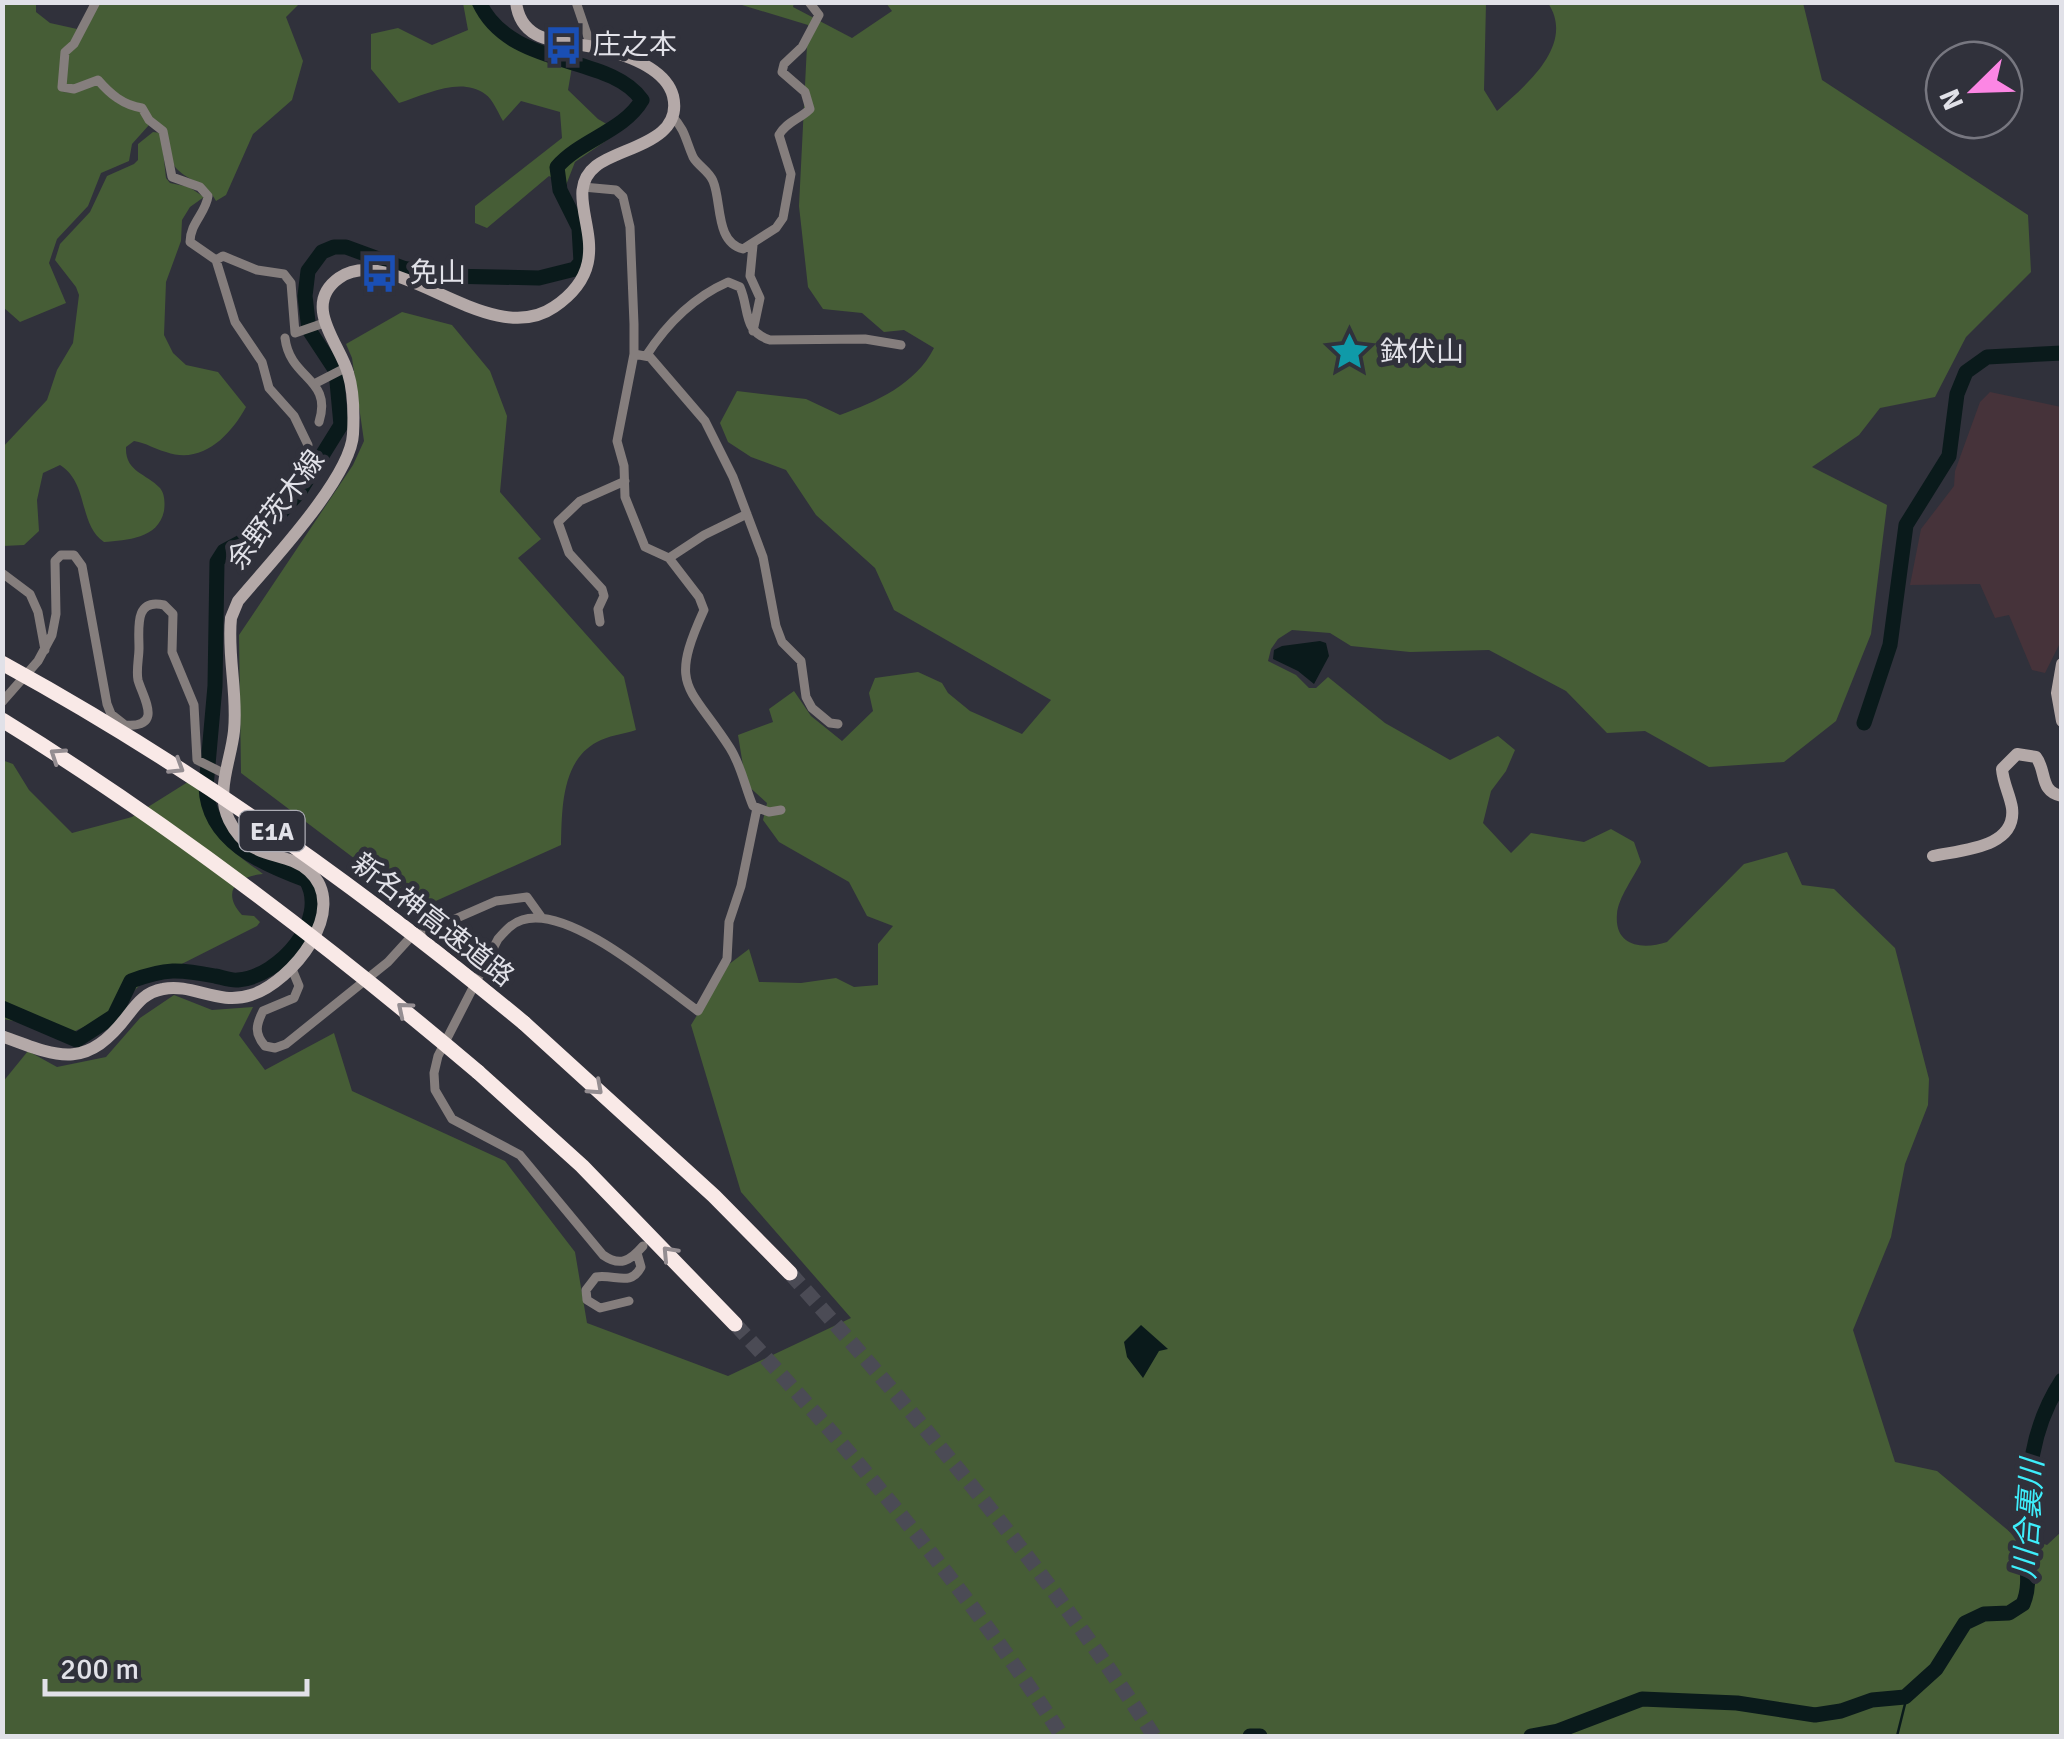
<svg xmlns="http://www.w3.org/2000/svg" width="2064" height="1739" viewBox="0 0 2064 1739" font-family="Signika,'Noto Sans JP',sans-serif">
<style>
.industrial{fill:#46333a}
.green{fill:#465d36}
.water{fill:#0a1a1b}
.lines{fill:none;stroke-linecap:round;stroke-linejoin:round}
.stream{stroke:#0a1a1b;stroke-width:2.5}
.river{stroke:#0a1a1b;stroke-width:15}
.highway-tunnel{stroke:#4b4b55;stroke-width:15;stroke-dasharray:15 8;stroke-linecap:butt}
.street{stroke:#857e7d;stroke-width:9}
.secondary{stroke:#b4a9a8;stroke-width:12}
.highway{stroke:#f9e9e7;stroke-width:15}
.highway-bridge{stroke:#f9e9e7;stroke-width:15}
.oneway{stroke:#948d91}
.labels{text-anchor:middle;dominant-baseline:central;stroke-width:10;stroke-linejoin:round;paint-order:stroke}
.shield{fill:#30313b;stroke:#acacb4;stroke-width:2.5}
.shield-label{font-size:25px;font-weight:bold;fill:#e1e1e8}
.poi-label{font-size:28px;fill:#e1e1e8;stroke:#30313b;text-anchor:start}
.street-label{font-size:28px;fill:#e1e1e8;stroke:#30313b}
.water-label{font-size:30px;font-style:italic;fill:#3eeefb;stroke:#30313b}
</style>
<rect width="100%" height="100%" fill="#30313b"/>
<path class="industrial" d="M1990,392L2061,407V641L2045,673L2032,670L2009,615L1995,618L1980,584L1910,585L1921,529L1954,486L1955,471L1980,402Z"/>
<path class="green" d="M3,3H36V12L50,23L77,29L71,43L62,49L58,86L63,92L74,93L97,83C109,100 122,107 142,112L149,125L132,144L129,161L101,173L88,206L57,239L49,263L66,303L20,322L3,307Z
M98,3H300L286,17L303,61L292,100L253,134L226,195L216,201C207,182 190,182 178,170C168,161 168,142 166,130L127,103L101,79L66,87V54Z
M463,3H483V19L529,47L573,61L568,90L598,119L610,126V138L575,162L566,185L549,176L487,228L475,223V206L562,138L560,112L521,101L503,121C498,113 493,99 485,94C460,76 425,95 399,103L371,69V34L398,28L432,45L468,30Z
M743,3H794L793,7L852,38L892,11L886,3H1486L1484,90L1497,111C1525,86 1576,45 1548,3H1803L1822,80L2028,215L2031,272L1966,337L1935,397L1880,408L1859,435L1812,467L1887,505L1871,634L1836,721L1784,762L1709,767L1645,731L1607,733L1566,691L1489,650L1410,652L1351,646L1330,633L1292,630L1278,639L1271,649L1268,661L1296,675L1309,688H1316L1328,677L1385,723L1450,760L1498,736L1515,750L1506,771L1491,791L1483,823L1511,853L1531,833L1584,842L1611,829L1634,842L1641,862C1634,877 1618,898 1617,914C1614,947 1643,950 1667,942L1744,864L1787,852L1802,885L1834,889L1895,948L1929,1079L1928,1105L1905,1164L1891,1237L1853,1330L1895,1462L1937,1471L2010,1532L2047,1545L2061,1532V1736H3L2,1083L28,1051L57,1067L106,1057L140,1018L174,995L212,1010L253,1007L239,1035L265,1070L334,1033L352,1091L505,1161L575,1252L587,1323L728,1376L851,1318L741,1192L691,1025L728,965L749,949L759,982L801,983L836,978L854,987L878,985V944L893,926L867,916L849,882L779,842L763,820L767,803L746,784L738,735L773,722L769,709L794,691L811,716L842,741L873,711L869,693L875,678L918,672L942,683L948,693L970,711L1022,734L1051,700L894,610L875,568L816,515L786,470L751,457L728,442L720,423L737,391L806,399L840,415C876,402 916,384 934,348L904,330L884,332L862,313L823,309L808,287L799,206L808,25L742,5Z
M153,132L161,133L166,178L170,183L189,187L204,197L190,207L182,220L181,241L166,282L164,335L173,353L186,365L218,372L246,407C230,436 202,465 166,452C154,449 147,443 134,441L126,447C125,472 146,473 160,488C165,494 165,504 164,511C158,539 127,540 104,542C78,524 89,483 60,465L43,473L37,500L39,531L24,545L3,546L2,448L47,400L57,370L73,343L79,295L76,287L55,260L60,244L90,212L107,176L134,164L138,160V144Z
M402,312L452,325L490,371L507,416L500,492L541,539L518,558L624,677L636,730C624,734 607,736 597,742C561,761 562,810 561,845L420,908L241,773L239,635L353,465L364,441L352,358L346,344Z
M2,760L13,764L29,790L72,833L132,817L199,775L205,776C198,829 224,845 263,874C236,876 221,892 242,915L254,916L260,922L257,926L140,985L109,1015L73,1032L3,1019Z"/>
<path class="water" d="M1320,641L1326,643L1329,656L1314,684L1298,671L1273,659L1274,650L1282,646Z
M1141,1325L1168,1349L1159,1351L1143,1378L1127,1357L1124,1342Z"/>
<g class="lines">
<path class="stream" d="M1897,1736L1907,1696"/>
<path class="river" d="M1864,723L1890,645L1906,525L1949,456L1957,394L1966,372L1987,357L2062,353
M2,1008L77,1040L114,1016L131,981C166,968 179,969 215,976C221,977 231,981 238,980C279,977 330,920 306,880C262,864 208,841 206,787L215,686L217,562L224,551L256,534L276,518L300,491L341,425L336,371L309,330L305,296L308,271L322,252L334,247H346L403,268L446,276L539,278L575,269L581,262L579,228L560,190L557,167C580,140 624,131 642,100C609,53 510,70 479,2
M1250,1736H1260
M1531,1736L1558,1731L1642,1699L1737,1703L1815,1715L1841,1711L1872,1700L1905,1697L1936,1669L1965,1623L1984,1614L2009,1613L2023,1604C2032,1583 2025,1563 2026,1541C2028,1482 2028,1432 2062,1380"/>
<path class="highway-tunnel" d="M790,1273C921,1420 1047,1570 1154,1736
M735,1324C854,1453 967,1589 1062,1736"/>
<path class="street" d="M96,2L74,44L65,52L62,87L74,89L98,80C110,94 123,105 142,108L149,120L163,131L172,177L200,187L208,196C206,213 190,223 190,242L216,260L223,256L257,270L284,274L291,283L295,333L324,323
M576,2L591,46
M672,116C686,131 685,139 693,157C698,166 709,171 713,181C722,202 715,242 743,249L776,228L783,218L791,174L779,135C786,122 800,119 810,109L805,92L782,72L784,64L802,47L819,15L809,2
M583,187L616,190L623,197L630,227L634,324V354L617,441L624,466L625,497L645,547L669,558L699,597L704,610C668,689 689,684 730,748C741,765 745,787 753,806L769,812L781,810
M753,245L750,276L760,298L753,331
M216,260L235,322L262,362L269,388L294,416L308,445
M285,338C290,380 333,378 319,422
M634,354L650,357L705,421L733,477L763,557L776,626L782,642L801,661L806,697L812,708L830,723L838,724
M646,356C666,325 694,297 728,282L740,287C750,310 742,331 770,340L865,339L901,345
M314,384L347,367
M669,558L704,535L747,514
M2,573L30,594L38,612L45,650
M600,622L598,609L604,596L602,589L569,553L558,522L580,501L625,481
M2,702L38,661L52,635L56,614L55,561L61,555H74L82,566L107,704L111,714L125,725C164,728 143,698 138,680C136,670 139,658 139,648C139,628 134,598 164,605L173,614L172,652L194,705L197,760L225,774
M292,969L299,986L294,998L263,1011C256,1025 254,1033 265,1046L275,1048L286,1044L388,962L409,939L496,901L527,897L542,918
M643,1246C630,1261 620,1267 603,1255L520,1155L452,1119L435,1090L434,1073L438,1056L498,939C505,931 512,923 522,920C569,904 660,984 698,1011L727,959L729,922L741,886L757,808
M629,1301L600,1308L587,1300L586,1290L596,1277C615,1274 631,1287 641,1267L637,1253"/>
<path class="secondary" d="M2062,664L2057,693L2062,721
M1933,856C1961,850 2017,848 2012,808C2010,795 2003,783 2002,769L2017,754L2036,757C2047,771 2039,792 2062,796
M2,1036C58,1057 86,1071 128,1015C138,1002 146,992 163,989C193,983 218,1006 251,995C292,982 351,909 309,871C283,848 251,864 229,820C215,791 231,761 234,731C238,694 227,655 231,618L238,601C268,565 351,478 353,434C354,415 354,392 348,373C340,344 301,305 339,278C393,240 489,352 554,307C629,256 554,199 596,166C620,147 684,142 673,96C665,66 620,53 593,47C561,40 521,45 516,2"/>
<path class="highway" d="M524,1023L714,1196L790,1273
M478,1072L582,1166L735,1324"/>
<path class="highway-bridge" d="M2,663C189,765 361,888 524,1023
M2,720C170,823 328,945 478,1072"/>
</g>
<defs><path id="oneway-chevron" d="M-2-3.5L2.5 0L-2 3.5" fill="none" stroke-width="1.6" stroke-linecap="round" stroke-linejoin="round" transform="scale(2.5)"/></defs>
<g class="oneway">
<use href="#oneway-chevron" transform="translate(57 755) rotate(-146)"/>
<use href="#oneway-chevron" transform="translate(177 767) rotate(32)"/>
<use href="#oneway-chevron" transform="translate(404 1009) rotate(-140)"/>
<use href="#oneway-chevron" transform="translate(596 1088) rotate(42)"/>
<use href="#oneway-chevron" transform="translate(669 1253) rotate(-133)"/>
</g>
<defs>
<symbol id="bus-bare" viewBox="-9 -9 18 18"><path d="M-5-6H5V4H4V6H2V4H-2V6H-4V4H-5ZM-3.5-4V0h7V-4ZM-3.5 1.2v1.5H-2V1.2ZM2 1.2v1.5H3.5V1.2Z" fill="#1a4fb4" stroke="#30313b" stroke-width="2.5" paint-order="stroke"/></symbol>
<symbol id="sight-bare" viewBox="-9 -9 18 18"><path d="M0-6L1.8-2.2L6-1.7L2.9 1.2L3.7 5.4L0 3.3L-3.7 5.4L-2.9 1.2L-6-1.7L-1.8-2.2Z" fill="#0f9aa8" stroke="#30313b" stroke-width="2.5" paint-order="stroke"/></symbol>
</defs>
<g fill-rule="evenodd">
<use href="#bus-bare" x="536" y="18" width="55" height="55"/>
<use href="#bus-bare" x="352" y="246" width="55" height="55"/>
<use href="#sight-bare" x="1322" y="324" width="55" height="55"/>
</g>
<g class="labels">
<rect class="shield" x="239.5" y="811" width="65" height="40" rx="8"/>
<g class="shield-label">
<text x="272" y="831">E1A</text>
</g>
<g class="poi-label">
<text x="593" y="45">庄之本</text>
<text x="410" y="273">免山</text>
<text x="1380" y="352">鉢伏山</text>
</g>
<g class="street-label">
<text transform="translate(276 510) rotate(-53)">余野茨木線</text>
<text transform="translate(433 920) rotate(38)">新名神高速道路</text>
</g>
<g class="water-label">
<text transform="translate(2029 1519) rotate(-86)">川合裏川</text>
</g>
</g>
<rect width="2064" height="1739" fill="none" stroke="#e1e1e8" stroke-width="10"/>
<g transform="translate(1974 90) rotate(247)"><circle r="48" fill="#30313b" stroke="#777780" stroke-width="2.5"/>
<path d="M0-8L18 38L0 25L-18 38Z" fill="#fc86e4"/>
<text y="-15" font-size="28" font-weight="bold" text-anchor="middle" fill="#e1e1e8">N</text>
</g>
<path d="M45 1679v15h262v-15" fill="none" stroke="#e1e1e8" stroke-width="5"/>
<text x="60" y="1679" font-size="30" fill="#e1e1e8" stroke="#30313b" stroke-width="8" paint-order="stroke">200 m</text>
</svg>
